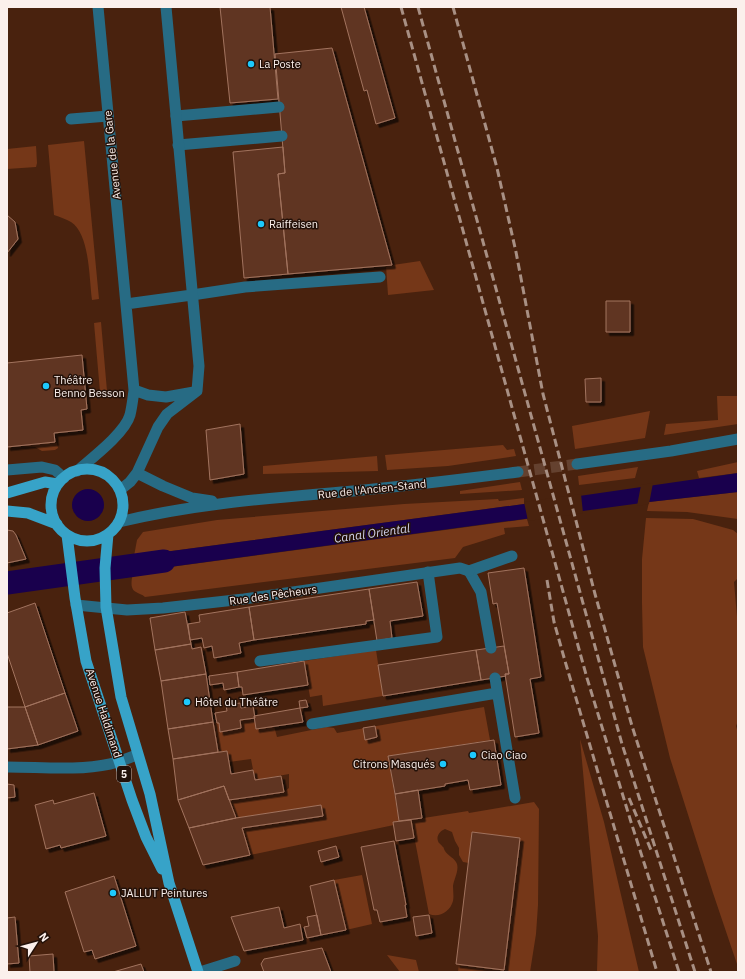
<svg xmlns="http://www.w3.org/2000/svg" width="745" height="979" viewBox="0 0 745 979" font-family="'IBM Plex Sans',sans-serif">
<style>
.green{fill:#753718}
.water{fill:#19004d}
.pier{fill:#49220e}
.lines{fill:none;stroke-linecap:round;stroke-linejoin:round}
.canal{stroke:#19004d;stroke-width:23}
.building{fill:#603623;stroke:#a2735e;filter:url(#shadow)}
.minor-tunnel{stroke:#64412f;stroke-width:11;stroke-dasharray:11 5.5;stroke-linecap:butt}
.service{stroke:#276b84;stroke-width:11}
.minor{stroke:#276b84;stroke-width:11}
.primary{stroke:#37a3c8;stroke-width:11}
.rail{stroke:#a89084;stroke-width:3;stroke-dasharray:8 4;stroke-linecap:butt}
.poi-dot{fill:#1dc9fd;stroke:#231109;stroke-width:1.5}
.labels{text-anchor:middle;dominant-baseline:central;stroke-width:3;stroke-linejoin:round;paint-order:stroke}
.shield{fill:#231109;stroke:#baada8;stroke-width:1}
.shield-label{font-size:10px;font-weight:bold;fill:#fbf0ec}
.poi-label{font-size:11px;fill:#fbf0ec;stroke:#231109;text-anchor:start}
.street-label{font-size:11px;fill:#fbf0ec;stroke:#231109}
.water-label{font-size:12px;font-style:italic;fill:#d1d1ec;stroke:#231109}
</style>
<defs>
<filter id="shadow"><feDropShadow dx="3.5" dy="3.5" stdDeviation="0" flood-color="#0009"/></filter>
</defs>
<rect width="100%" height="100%" fill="#49220e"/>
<path class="green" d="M84,141L99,299L92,300C89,279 90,234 71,222C66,219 60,217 54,215L48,145Z
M36,146L37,163L36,167L7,169V149Z
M420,261L434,290L388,295L386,266Z
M101,322L107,391L100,392L94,323Z
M717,396H738V424L664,435L666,424L718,420Z
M650,411L645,438L575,449L572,426Z
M55,442L57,443L58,448L55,450L42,451L35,447L23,446Z
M503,445L507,450L514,449L516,456L448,466L387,470L385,455Z
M377,456L378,471L263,474V466Z
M738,462V473L699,478L697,471Z
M638,467L635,478L579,485L578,476Z
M520,482L522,490L460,494V491Z
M738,492V519L687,512L647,511L649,502Z
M524,498V504L134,556L137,540L143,532L217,520L404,504L498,499L499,501Z
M646,518L693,519L733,530L738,534V578L734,582L738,628V721L736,726L738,733V967L713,893L670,758L643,647L642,603V559Z
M527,519L529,526L504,528L505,534L463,547L455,558L145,597C142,594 139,594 136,592C129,588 132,579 133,572Z
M376,650L383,696L323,706L322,695L310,697L304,661Z
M484,707L490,740L388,756L399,821L393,822L394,825L250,855L242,828L322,816L321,805L236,818L229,800L284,792L289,788V774L255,780L251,759L229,762L227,751L218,752L213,722L219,723L221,732L241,728L240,720L255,718L257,729L274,726L277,737L326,727L334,728L337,733Z
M580,739L604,822L639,972H597L598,936Z
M534,802L539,809L538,905L536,934L530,972H458L459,964L520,838L472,832L469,863L463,862L459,855V848L455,841L452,832L445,829C440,831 436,836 438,841C439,844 440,843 442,846C446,850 442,846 445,851C448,856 455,858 457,864C459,871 454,879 453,886C453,891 454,896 453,901C450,912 439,918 429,914L411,820L468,811L469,813Z
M362,875L372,924L346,930L334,880Z
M387,955L416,960L419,972H400Z"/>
<path class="water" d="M738,473V492L649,502L133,572L134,556L524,504Z
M72 505a16 16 0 1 1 32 0a16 16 0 1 1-32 0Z"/>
<path class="pier" d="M653,483L649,504L637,506L641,485Z
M581,494L583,513L528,521L524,502Z"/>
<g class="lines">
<path class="canal" d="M7,583L164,561"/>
</g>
<path class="building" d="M220,7H270L278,99L230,103Z
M341,7H364L395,118L376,124L367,90L364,91Z
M332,48L392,265L288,274L278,174L285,173L275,54Z
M283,147L285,173L278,174L288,274L244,278L233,152Z
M7,215L15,222L18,239L7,253Z
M606,301H630V332H606Z
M82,355L87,409L81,410L83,430L54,433L55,442L7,447V363Z
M601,378V402H586L585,379Z
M240,424L244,474L210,480L206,430Z
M7,530L13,531L16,535L26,559L7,563Z
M524,568L541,677L530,679L539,733L515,737L505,674H509L497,603L493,604L488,573Z
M417,582L423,616L390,621L392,638L377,641L369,589Z
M369,589L374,620L366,621V624L254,640L249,607Z
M35,603L65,693L25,707L7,653V613Z
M249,607L254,640L239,643L241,653L214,658L212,646L204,648L202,638L190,640L188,624L200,622L199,615Z
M185,612L191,644L155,650L150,618Z
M191,644L192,649L201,647L206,674L161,681L155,650Z
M504,646L509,674H505L506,676L481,680L476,650Z
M476,650L481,680L383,696L378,665Z
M304,661L308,685L243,695L242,687H239L237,672Z
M237,672L239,687L224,690L223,683L210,685L209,676Z
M206,674L213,722L168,729L161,681Z
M65,693L78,731L38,745L25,707Z
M306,700L308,707L300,708L299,701Z
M240,703L241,708L253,706L255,718L240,720L241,728L220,732L219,723H217L215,713L227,711L226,705Z
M7,707H25L38,745L7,749Z
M300,708L303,722L256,729L254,716Z
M213,722L218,752L173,759L168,729Z
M375,726L377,737L365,740L363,728Z
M494,740L501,785L470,790L468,780L445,784V786L395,794L388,756Z
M227,751L231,774L253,770L255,780L281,776L284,792L229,800L224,786L178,800L173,759Z
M7,784L14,785L15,797L7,798Z
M224,786L236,818L189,828L178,800Z
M418,790L422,818L399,821L395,794Z
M94,793L106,836L61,848L60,845L46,849L35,805L53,800L54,804Z
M321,805L323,816L242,828L250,855L203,865L189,828L236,818Z
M411,820L414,838L396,841L393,822Z
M472,832L520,838L504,970L456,964Z
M394,841L406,905H405L407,917L380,922L377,910H374L361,847Z
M336,846L339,857L321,862L318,851Z
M114,876L136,946L95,959L92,950L84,952L65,892Z
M334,880L346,930L321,935L310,886Z
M279,907L284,928L300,924L303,940L244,951L231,917Z
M317,915L321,935L307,938L304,927L309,926L307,917Z
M429,915L432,933L416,936L413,917Z
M15,917L19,963L7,964V918Z
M322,948L331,972H264L261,964L264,959Z
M53,954L54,972H30L29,956Z
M141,964L144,972H113Z"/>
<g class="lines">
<path class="minor-tunnel" d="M518,472L577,464"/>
<path class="service" d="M176,116L279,107
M71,119L108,116
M178,145L282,136
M192,295L245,287L380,277
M7,470L42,467L55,470L64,478
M491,648L481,592L469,571L512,556
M260,661L437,637L428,572
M495,678L515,798
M312,724L497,693
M200,972L235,961"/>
<path class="minor" d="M126,304L192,295
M134,390L148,395L166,397L194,392
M577,464L671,451L738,439
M77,471C92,458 125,433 130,415C132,407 133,398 134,390L98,7
M137,473L163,486L192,498L212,501
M120,490L130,482L137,473L158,427L167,414L197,391L199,366L166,7
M119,522C196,503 274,498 353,491C408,486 463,479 518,472
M76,605L127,610L163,608L244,599L460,568L469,571
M7,767C41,767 77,771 110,764C119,762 128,758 137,755"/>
<path class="primary" d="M51 505a36 36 0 1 1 72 0a36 36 0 1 1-72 0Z
M7,493L45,482L58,484
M7,511L28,513L57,524
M108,534L105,568L106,607L121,697L150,794L169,883L198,972
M67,535L75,598L86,661L132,800L146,837L162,869"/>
<path class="rail" d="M401,7L587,678L631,822L679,972
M418,7L622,744L695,972
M453,7L497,168L516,252L543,394L595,594L632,726L711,972
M547,580L554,622L565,661L657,972
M629,798L651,850"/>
</g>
<g class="poi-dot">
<circle cx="251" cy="64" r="4"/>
<circle cx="261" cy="224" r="4"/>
<circle cx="46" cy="386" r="4"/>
<circle cx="187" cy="702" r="4"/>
<circle cx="473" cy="755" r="4"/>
<circle cx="443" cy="764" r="4"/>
<circle cx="113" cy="893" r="4"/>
</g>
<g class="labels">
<rect class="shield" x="117" y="766" width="14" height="16" rx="3"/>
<g class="shield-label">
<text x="124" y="774">5</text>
</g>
<g class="poi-label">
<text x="259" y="64">La Poste</text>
<text x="269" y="224">Raiffeisen</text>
<text x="54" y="380">Théâtre<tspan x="54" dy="13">Benno Besson</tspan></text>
<text x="195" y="702">Hôtel du Théâtre</text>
<text x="481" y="755">Ciao Ciao</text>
<text x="435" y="764" text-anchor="end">Citrons Masqués</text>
<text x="121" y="893">JALLUT Peintures</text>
</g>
<g class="street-label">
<text transform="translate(112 155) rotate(-96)">Avenue de la Gare</text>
<text transform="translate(372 489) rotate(-6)">Rue de l'Ancien-Stand</text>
<text transform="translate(273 595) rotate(-8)">Rue des Pêcheurs</text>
<text transform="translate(104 713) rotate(72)">Avenue Haldimand</text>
</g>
<g class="water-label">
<text transform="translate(372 533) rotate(-8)">Canal Oriental</text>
</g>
</g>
<rect width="745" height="979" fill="none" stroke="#fbf0ec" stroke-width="16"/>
<g transform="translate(36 943) rotate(54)" stroke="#231109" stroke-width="3" paint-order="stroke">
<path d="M0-3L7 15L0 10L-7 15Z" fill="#fbf0ec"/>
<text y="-6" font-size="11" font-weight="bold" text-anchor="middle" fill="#fbf0ec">N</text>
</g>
</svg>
